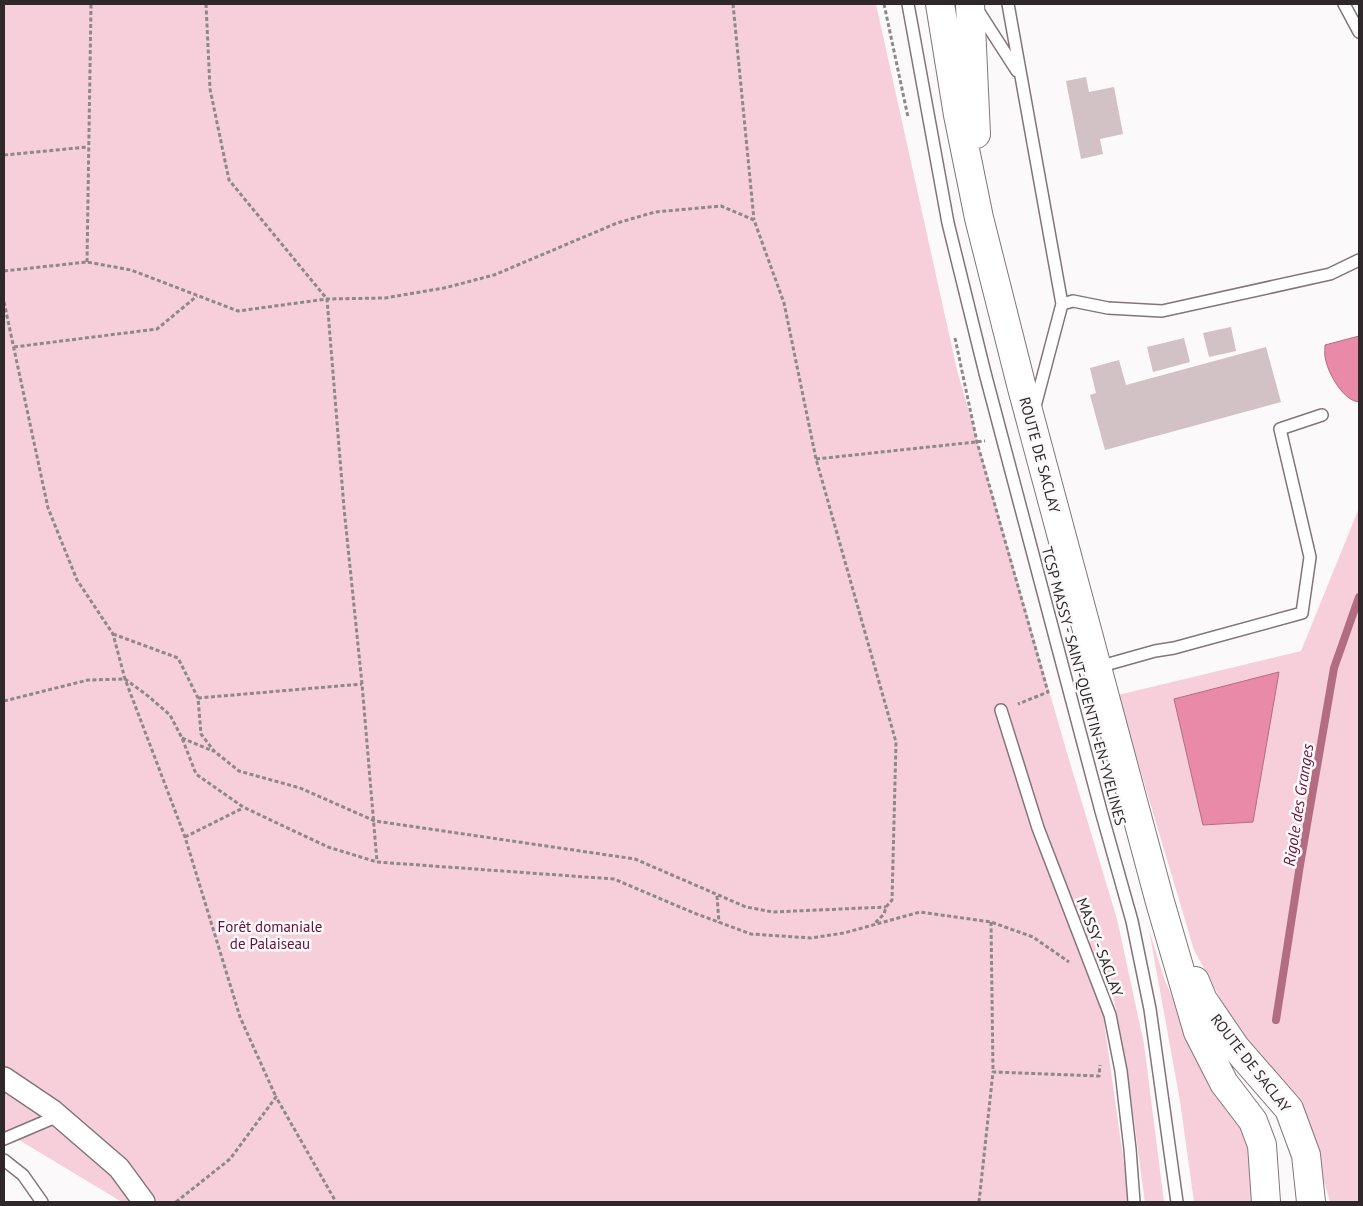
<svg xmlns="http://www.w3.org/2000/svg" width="1363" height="1206" viewBox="0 0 1363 1206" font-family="'PT Sans',sans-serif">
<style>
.green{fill:#f6cfda}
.water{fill:#ea8aa9;stroke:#b26d83}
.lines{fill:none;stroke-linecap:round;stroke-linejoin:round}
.stream{stroke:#b26d83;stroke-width:8}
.building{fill:#d2c1c5}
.lane-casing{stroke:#847479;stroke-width:14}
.street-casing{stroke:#847479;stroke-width:24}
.secondary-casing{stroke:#847479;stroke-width:30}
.path{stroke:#8d888a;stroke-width:3;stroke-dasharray:4 2.5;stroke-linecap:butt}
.lane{stroke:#fff;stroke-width:11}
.street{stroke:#fff;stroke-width:21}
.secondary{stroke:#fff;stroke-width:28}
.labels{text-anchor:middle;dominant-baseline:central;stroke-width:5;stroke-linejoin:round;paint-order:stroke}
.street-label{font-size:15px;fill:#2f282a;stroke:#fcf9fa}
.park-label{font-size:15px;fill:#651035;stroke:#fcf9fa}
.water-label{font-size:16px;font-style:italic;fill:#681438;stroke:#fcf9fa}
</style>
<rect width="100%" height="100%" fill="#fcf9fa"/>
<path class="green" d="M4,4H876L957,370L1067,753L1117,919L1144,1044L1164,1202H1145C1133,1117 1125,1029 1100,947L1093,983L1103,1014L1128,1193L1127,1202H122L4,1131Z
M1359,508V1202H1330L1304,1113L1239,1033L1194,950L1118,695L1301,651Z
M1149,930L1164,978L1190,1040L1253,1145L1258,1202H1194L1180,1101Z"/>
<path class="water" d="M1359,336V402C1344,401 1329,375 1326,361C1324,356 1325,350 1325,345Z
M1279,672L1253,822L1203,825L1174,699Z"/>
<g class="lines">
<path class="stream" d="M1276,1020L1300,865L1334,668L1359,597"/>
</g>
<path class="building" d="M1086,77L1089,92L1114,87L1123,134L1100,139L1103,154L1081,159L1066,81Z
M1231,327L1236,351L1209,357L1203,333Z
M1184,338L1190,362L1153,372L1147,347Z
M1266,347L1281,402L1105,450L1090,395L1096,393L1090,368L1119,360L1126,385Z"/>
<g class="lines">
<defs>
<path id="lane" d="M908,4L948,223L985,373L1101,811L1132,921L1150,1009L1177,1202
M1008,4L1062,304
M1344,4L1359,32
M977,9L1017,71
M1034,410L1062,304L1073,301L1108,308L1162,311L1330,274L1359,260
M1098,667L1155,651L1174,648L1302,613L1310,557L1280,429L1322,415
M1001,710L1038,828L1110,1015L1121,1071L1130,1149L1134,1202
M4,1139L58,1116
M4,1160L23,1175L42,1202"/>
<path id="street" d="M4,1078L53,1111L119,1168L144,1202"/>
<path id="secondary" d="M940,4L958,115L979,218L1022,388L1160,902L1198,1032L1224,1083L1253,1121L1262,1145L1266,1202
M970,4L976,134
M1195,981L1203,1000L1235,1047L1289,1109L1306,1155L1311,1202"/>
</defs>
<use href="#lane" class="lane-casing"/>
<use href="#street" class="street-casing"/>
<use href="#secondary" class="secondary-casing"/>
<path class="path" d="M206,4L210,89L229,180L327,299L344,508L362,684L377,862
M733,4L754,220
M884,4L908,117
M4,155L88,147
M87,262L91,4
M4,271L87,262L131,270L238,311L327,299L385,298L444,288L494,275L617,223L655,212L721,206L754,220L784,303L816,459L896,742L892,900L886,907L884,914L875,923
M4,302L48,508L77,580L113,634L125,679L185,837L240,1017L276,1097
M955,338L977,442L1048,692L1018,704
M14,347L157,329L197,296
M816,459L985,441
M113,634L178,658L198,698L201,734L214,751L239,771L300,788L375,821L635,859L746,907L773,912L886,907
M198,698L362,684
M4,701L88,680L125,679L148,696L170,715L182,738L196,774L243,807L328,847L377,862L614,879L694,913L751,934L811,938L844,933L920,912L991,922L1033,937L1069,962
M182,738L213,751
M185,837L243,808
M717,896L719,923
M991,922L993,1072
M176,1202L230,1159L276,1097L336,1202
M979,1202L993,1072L1099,1076L1100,1065"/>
<use href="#lane" class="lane"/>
<use href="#street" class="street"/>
<use href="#secondary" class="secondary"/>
</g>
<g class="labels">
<g class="street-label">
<text transform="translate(1040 455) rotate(75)">ROUTE DE SACLAY</text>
<text transform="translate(1084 686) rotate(75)">TCSP MASSY - SAINT-QUENTIN-EN-YVELINES</text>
<text transform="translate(1100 947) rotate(69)">MASSY - SACLAY</text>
<text transform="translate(1251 1063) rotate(52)">ROUTE DE SACLAY</text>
</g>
<g class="park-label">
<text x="270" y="926">Forêt domaniale<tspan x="270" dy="17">de Palaiseau</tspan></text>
</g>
<g class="water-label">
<text transform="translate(1298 805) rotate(-81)">Rigole des Granges</text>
</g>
</g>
<rect width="1363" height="1206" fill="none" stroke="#2f282a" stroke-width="10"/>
</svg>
